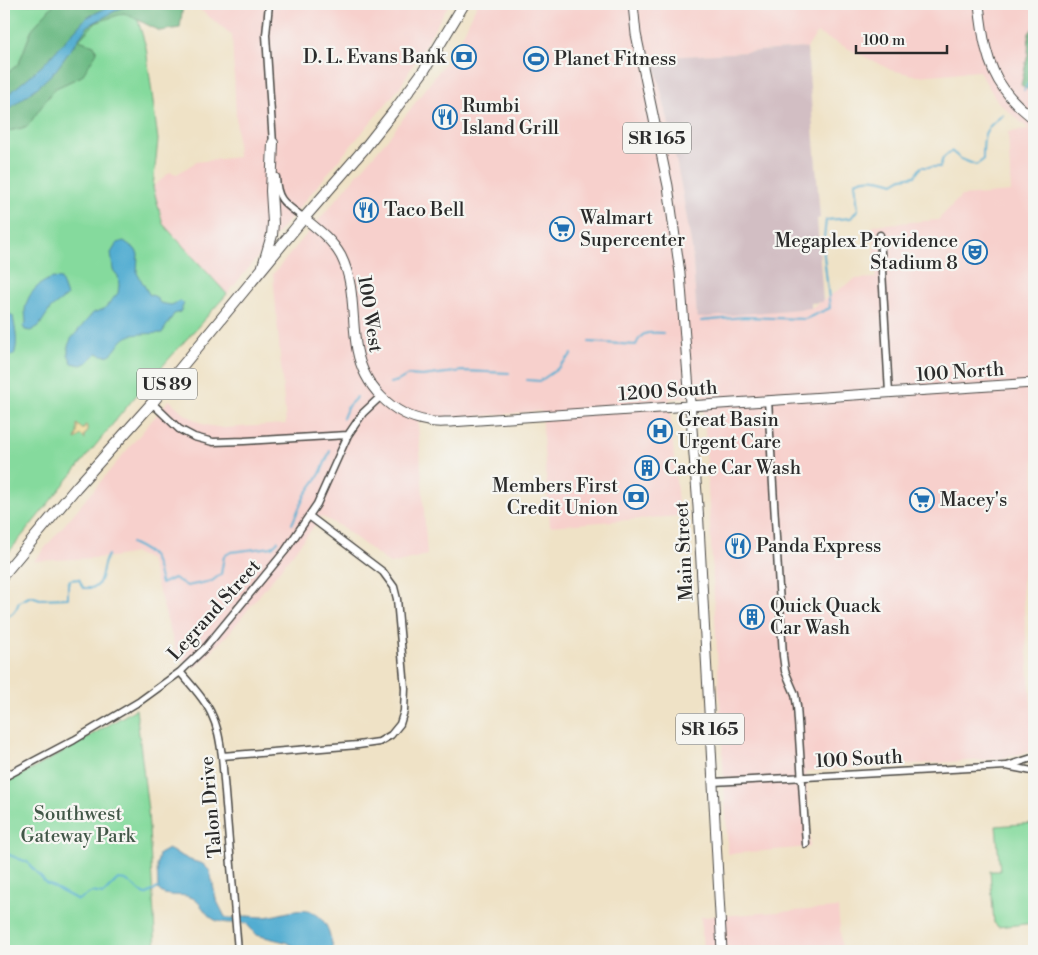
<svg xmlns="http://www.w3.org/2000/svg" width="1038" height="955" viewBox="0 0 1038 955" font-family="'Libre Bodoni',serif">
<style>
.built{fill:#f7d0cc;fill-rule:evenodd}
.industrial{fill:#d2bec3}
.green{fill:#85da9d;stroke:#588264}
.forest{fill:#6cba84;stroke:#4c7258}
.sand{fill:#eeda9e;stroke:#8c8264}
.water{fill:#53add1;stroke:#3f6c7e}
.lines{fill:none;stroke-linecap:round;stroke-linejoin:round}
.stream{stroke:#53add1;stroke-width:2}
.minor-casing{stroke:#484642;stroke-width:9}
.major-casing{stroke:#484642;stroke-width:11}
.highway-casing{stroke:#484642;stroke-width:12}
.minor{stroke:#fff;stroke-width:6}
.major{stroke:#fff;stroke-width:9}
.highway{stroke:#fff;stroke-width:10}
.labels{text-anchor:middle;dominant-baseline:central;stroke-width:4.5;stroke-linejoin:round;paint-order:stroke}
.shield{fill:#f6f6f2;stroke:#686867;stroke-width:1}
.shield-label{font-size:18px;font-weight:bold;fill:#2b2b2b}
.poi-label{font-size:19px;fill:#2b2b2b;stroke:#f6f6f2;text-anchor:start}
.street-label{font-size:19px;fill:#2b2b2b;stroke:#f6f6f2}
.park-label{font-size:19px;fill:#425748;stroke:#f6f6f2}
</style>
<rect width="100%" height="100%" fill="#f6f6f2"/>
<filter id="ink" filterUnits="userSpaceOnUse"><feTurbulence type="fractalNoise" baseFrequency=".02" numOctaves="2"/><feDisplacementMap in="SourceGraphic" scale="10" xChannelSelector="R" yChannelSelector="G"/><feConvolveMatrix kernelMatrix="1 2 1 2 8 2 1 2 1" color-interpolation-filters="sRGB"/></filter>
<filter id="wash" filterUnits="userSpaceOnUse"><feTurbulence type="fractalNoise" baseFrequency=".0096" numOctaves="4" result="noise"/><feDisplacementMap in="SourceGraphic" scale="20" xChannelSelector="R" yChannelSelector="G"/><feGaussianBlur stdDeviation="1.12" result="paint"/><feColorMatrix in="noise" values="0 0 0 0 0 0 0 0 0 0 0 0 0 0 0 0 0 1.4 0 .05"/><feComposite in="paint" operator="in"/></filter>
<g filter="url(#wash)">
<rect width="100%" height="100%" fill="#efe2c6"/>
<path class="built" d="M193,4H449L400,87L227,294L163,224L153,187L170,172L177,174L196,162L238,157L232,35Z
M477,4H1034V533L1027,554L1022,584L1034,742L1028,752L1000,759L806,771L810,847L728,854L703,396L669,399L679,516L550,526L541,411L418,422L427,555L390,564L343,528L321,516L309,533L230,632L197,667L178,658L150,560L135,553L113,557L34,561L169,400L186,415L205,425L224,428L286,424L273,274L390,136L457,47ZM817,33L891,70L918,76L979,71L998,102L1030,130L1008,132L1011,192L961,196L938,220L873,225L876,278L855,279L811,308L697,317L692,249L682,190L668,120L653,58L807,48Z
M838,908L842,951H703L701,917Z"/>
<path class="industrial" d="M807,48L820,218L817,219L823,302L811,303V308L697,318L692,249L682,190L668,120L653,58Z"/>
<path class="green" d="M4,4H133L146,47L158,140L153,187L163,224L227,294L134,398L4,558Z
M136,709L148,811L156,951H4V783L35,768Z
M1034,823V923L998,927L994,923L990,871H1000L996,826Z"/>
<path class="forest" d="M54,4L183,5L180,28L160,31L124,13L95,23L79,40L94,45L97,52L82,76L54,89L27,127L4,132V76L19,63L32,29Z
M1034,27V86L1030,91L1021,85L1028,54L1029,33Z"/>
<path class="sand" d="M77,424L82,429H84L85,425L87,426V433L84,435L85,440L81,435L75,440L77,433Z"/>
<path class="water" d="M114,4H136L121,8L88,26L56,70L39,86L4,113V98L44,64L86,18Z
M124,241L135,249L138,254L137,273L149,294L156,297L160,303L171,305L181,301L184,304L180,312L174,314L162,333C152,334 139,333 129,336C115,341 116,363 97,353L88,362L81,365L72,363L68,354V346L71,339L93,313L104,309L118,293L119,285L118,276L113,270L111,253L117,243Z
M53,278L61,279L67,296L51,308L39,326L31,331L25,330L23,326L26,323C26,319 25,315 25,311C26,295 39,282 53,278Z
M10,314L13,316C15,329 19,342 14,355L4,357V335Z
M168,849L190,860L203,864L210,871L216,899L225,917C232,920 240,916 247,916C252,916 258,917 263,917C283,916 309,900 324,922C330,930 331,942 334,951H306L285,942L256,935L246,923C237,923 224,924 215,920C204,915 201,900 190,897C180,893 164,899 158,889L157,864L159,854Z"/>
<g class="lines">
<path class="stream" d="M1024,90L1034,75
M701,321L744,317L805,319L830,308L823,247L826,220L851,218L858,209L855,182C869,176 880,179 894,183L902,178L915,176L921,167H940L943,158L951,151L961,159L976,165L983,160C983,135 982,130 1003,115
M589,342L636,345C642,330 648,333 663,333
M527,380L540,381L556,370L572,354
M390,383L398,381L408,375L422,376L463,371L509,373
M343,418L348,406L357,397
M292,524L305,495L320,474L330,451
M131,543C157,555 155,558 161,584L174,578L187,586L212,581L221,574L224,556L231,552L272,547L278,541
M4,617C12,616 17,609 19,602L31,596L40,599L68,598V584L70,580L79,579L83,588H91L97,586C104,576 101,566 108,555
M4,848L7,854L27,862L46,883L78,900L92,892L103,894L118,879L126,880L145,895L158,888"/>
</g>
</g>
<g filter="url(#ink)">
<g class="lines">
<defs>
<path id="minor" d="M269,4L266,35L273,144
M276,177C277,202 286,204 304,218
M880,235L889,393
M768,400L783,656L785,671L795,694L797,706L806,844
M152,403L179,429L194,437L213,442L244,441L348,435
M180,672C191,685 204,698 211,713C218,727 220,742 222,756L238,951
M222,756L358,745L379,742L391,735L400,724L404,711L405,688L397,599L394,587L383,572L309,516
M1007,766L1032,758
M4,777L74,740L140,701L180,672L206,647L285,551L317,504L348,435L363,413L380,397
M713,782L1006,766L1032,771"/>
<path id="major" d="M633,4L636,34L668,186L680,273L698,507L722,951
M979,4C982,32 986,65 1004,89C1012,101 1023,110 1034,119
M304,218C319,230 332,240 341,256C356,286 351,319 357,350C364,386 391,415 428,421C435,423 443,422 450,422L1034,383"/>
<path id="highway" d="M263,266L272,235L273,223L271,191L273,143
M4,574L76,488L152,403L298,225L364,149L394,111L425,69L464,4"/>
</defs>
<use href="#minor" class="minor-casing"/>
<use href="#major" class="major-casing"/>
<use href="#highway" class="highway-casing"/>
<use href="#minor" class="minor"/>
<use href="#major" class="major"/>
<use href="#highway" class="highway"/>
</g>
</g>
<defs>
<symbol id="bank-ring" viewBox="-11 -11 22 22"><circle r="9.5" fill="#f6f6f2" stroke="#1f6fb2" stroke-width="1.5"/><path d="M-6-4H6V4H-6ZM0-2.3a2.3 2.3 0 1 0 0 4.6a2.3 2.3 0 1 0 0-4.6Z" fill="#1f6fb2"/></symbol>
<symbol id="stadium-ring" viewBox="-11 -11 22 22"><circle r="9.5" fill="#f6f6f2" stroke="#1f6fb2" stroke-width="1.5"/><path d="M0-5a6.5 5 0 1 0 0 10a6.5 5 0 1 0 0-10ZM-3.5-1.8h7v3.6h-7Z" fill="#1f6fb2"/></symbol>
<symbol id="restaurant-ring" viewBox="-11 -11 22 22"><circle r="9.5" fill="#f6f6f2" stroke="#1f6fb2" stroke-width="1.5"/><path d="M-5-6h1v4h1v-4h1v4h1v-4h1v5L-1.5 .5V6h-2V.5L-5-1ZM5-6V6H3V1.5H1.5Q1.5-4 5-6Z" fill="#1f6fb2"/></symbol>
<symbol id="supermarket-ring" viewBox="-11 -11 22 22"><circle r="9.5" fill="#f6f6f2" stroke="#1f6fb2" stroke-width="1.5"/><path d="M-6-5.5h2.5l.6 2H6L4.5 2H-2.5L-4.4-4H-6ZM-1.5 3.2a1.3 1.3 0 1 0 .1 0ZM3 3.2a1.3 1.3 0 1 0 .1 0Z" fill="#1f6fb2"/></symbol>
<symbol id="theatre-ring" viewBox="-11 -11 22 22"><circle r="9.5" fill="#f6f6f2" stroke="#1f6fb2" stroke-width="1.5"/><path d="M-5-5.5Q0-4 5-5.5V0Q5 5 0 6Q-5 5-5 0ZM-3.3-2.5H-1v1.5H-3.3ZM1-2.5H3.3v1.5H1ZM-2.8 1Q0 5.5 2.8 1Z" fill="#1f6fb2"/></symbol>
<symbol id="hospital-ring" viewBox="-11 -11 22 22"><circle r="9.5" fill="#f6f6f2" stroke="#1f6fb2" stroke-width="1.5"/><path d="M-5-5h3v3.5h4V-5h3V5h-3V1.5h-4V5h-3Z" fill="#1f6fb2"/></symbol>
<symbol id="building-ring" viewBox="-11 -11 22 22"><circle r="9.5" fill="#f6f6f2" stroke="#1f6fb2" stroke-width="1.5"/><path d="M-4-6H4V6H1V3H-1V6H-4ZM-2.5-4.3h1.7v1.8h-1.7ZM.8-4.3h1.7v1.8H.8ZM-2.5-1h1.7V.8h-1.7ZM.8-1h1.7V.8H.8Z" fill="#1f6fb2"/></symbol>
</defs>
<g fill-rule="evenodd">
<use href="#bank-ring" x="450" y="43" width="28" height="28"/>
<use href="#stadium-ring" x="522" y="45" width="28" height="28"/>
<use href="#restaurant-ring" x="431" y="103" width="28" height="28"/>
<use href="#restaurant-ring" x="352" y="196" width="28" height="28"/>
<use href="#supermarket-ring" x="548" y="215" width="28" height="28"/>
<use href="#theatre-ring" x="961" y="238" width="28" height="28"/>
<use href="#hospital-ring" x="646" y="417" width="28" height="28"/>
<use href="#building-ring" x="633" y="454" width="28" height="28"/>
<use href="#bank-ring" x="622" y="483" width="28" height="28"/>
<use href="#supermarket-ring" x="908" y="486" width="28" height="28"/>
<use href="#restaurant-ring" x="724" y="532" width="28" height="28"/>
<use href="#building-ring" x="738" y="603" width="28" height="28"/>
</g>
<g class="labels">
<g class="shield">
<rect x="623" y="122.5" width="68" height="31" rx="4"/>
<rect x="137" y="368.5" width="60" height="31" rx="4"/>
<rect x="676" y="713.5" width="68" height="31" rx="4"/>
</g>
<g class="shield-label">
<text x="657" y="138">SR 165</text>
<text x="167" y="384">US 89</text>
<text x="710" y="729">SR 165</text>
</g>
<g class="poi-label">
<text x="446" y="57" text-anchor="end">D. L. Evans Bank</text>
<text x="554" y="59">Planet Fitness</text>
<text x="462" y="106">Rumbi<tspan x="462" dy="22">Island Grill</tspan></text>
<text x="384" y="210">Taco Bell</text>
<text x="580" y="218">Walmart<tspan x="580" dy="22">Supercenter</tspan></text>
<text x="958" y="241" text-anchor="end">Megaplex Providence<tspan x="958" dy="22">Stadium 8</tspan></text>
<text x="678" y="420">Great Basin<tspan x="678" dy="22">Urgent Care</tspan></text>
<text x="664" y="468">Cache Car Wash</text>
<text x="618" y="486" text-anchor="end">Members First<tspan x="618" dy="22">Credit Union</tspan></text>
<text x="940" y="500">Macey's</text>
<text x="756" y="546">Panda Express</text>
<text x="770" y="606">Quick Quack<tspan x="770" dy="22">Car Wash</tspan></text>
</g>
<g class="street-label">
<text transform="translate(370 314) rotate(81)">100 West</text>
<text transform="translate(960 372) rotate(-4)">100 North</text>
<text transform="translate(668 391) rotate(-4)">1200 South</text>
<text transform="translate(684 551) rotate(-93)">Main Street</text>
<text transform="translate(214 610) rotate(-48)">Legrand Street</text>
<text transform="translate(859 759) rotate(-3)">100 South</text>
<text transform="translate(211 807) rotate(-95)">Talon Drive</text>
</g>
<g class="park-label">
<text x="78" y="814">Southwest<tspan x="78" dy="22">Gateway Park</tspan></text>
</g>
</g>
<rect width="1038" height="955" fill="none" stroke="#f6f6f2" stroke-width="20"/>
<path d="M856 45v8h91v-8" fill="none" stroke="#2b2b2b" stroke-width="2.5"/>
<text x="863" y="45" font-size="15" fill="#2b2b2b" stroke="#f6f6f2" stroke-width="4" paint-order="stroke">100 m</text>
</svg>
